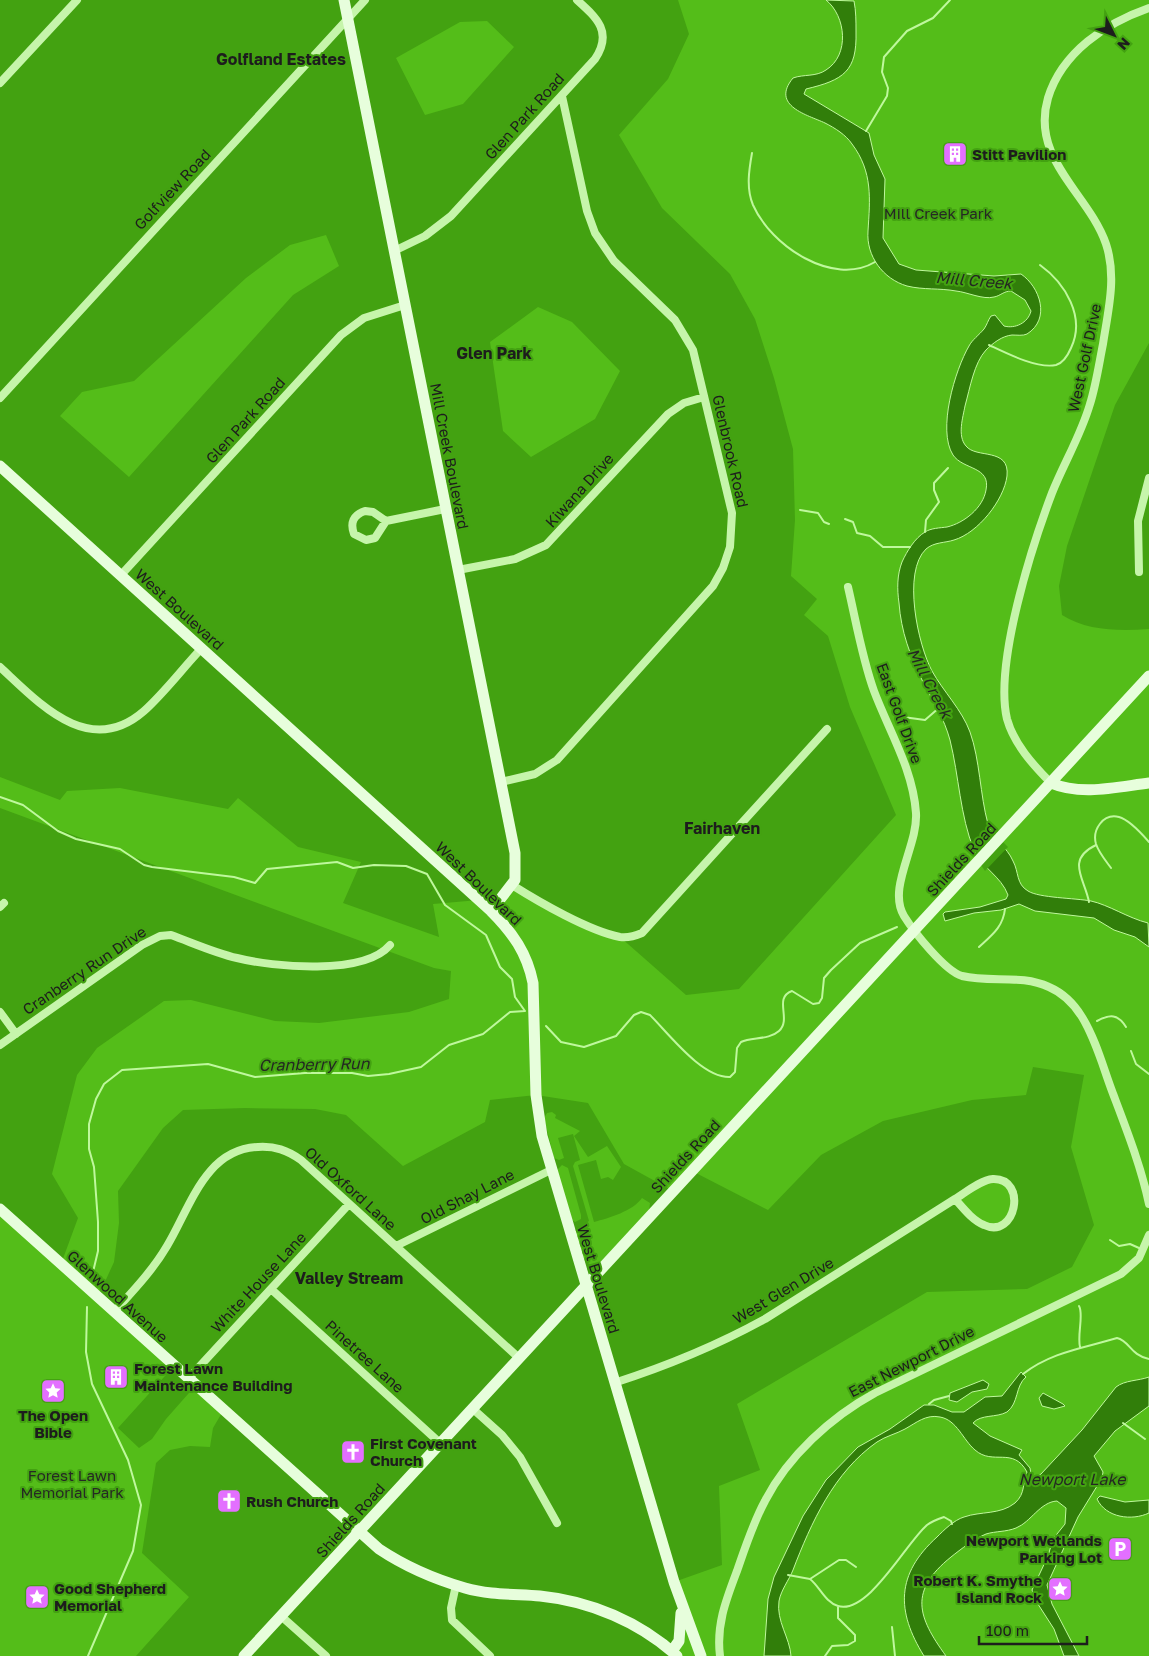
<svg xmlns="http://www.w3.org/2000/svg" width="1149" height="1656" viewBox="0 0 1149 1656" font-family="'Golos Text',sans-serif">
<style>
.green{fill:#54bd19}
.water{fill:#317e0a;stroke:#bff89d}
.pier{fill:#43a211}
.lines{fill:none;stroke-linecap:round;stroke-linejoin:round}
.stream{stroke:#bff89d;stroke-width:2}
.street{stroke:#c6f5ab;stroke-width:8}
.secondary{stroke:#e7fedc;stroke-width:11}
.labels{text-anchor:middle;dominant-baseline:central;stroke-width:4;stroke-linejoin:round;paint-order:stroke}
.street-label{font-size:15px;fill:#1d1d1d;stroke:#43a211}
.poi-label{font-size:15px;font-weight:bold;fill:#1d1d1d;stroke:#43a211;text-anchor:start}
.park-label{font-size:15px;fill:#262924;stroke:#43a211}
.neighbourhood-label{font-size:16px;font-weight:bold;fill:#1d1d1d;stroke:#43a211}
.water-label{font-size:16px;font-style:italic;fill:#242822;stroke:#43a211}
</style>
<rect width="100%" height="100%" fill="#43a211"/>
<path class="green" d="M678,0H1149V343L1115,405L1067,546L1059,586L1062,615C1087,631 1119,631 1149,629V1656H677L682,1630L674,1582L722,1565L719,1486L760,1470L737,1404L927,1292L1027,1289L1072,1267L1094,1225L1071,1147L1084,1075L1033,1067L1026,1095L972,1100L883,1121L821,1155L768,1210L692,1171L673,1191L624,1164L588,1103L536,1095L490,1100L485,1122L403,1166L346,1115L315,1109L245,1108L183,1110L163,1128L118,1191L119,1223L114,1262L98,1297L174,1366L118,1428L139,1448L152,1439L166,1419L196,1385L223,1411L213,1428L210,1447L190,1446L170,1450L156,1463L142,1553L189,1597L136,1656H0V1209L61,1264L78,1218L52,1174L77,1075L97,1048L164,1001L191,1000L275,1021L319,1023L409,1012L449,999L451,971L434,968L0,808V777L60,800L67,791L120,788L228,809L238,798L298,847L361,862L343,903L439,937L433,904L479,900L491,911L512,885L527,895L620,937L686,995L739,989L896,815L850,707L828,636L804,615L817,599L791,576L795,520L793,449L774,378L755,319L730,274L662,208L619,135L668,79L689,34Z
M487,21L514,47L463,104L425,115L396,58L460,22Z
M326,235L339,266L293,295L129,477L60,416L82,392L134,381L246,278L290,245Z
M538,307L572,322L620,371L595,419L531,457L503,431L490,342Z
M552,1112L556,1115L555,1118L580,1131L574,1136L588,1157L607,1146L621,1167L613,1180L608,1177L601,1179L596,1160L578,1165L594,1222C609,1218 633,1211 642,1198L650,1203L649,1211L598,1265C581,1268 580,1245 576,1233L578,1228L589,1221L573,1166L575,1162L580,1160L573,1134L558,1138L564,1158L559,1160L554,1158L544,1118L547,1113Z
M562,1165L568,1168L581,1215V1219L575,1222L572,1220L557,1170Z
M986,1181L1004,1182L1015,1199L1007,1221L988,1227L955,1199Z"/>
<path class="water" d="M826,0L854,1C856,11 856,21 856,32C857,71 844,80 806,89L804,94L869,133L874,155L885,179L883,238L899,264L916,270L994,276L1021,274C1040,287 1051,319 1027,334C1023,336 1017,335 1012,335C1002,336 993,343 986,350C974,363 970,388 965,406C963,417 957,436 966,446C976,459 1010,447 1007,476C1004,500 978,533 954,540C945,543 934,542 926,549C902,572 918,645 932,671C943,691 962,710 970,732C980,760 980,795 988,824C993,839 1007,847 1013,861C1019,872 1016,884 1028,891C1039,898 1075,898 1091,901C1109,905 1128,918 1148,923L1149,947L1135,937L1114,930L1094,918L1035,911L1019,904L1001,910L974,913L945,921L943,914L945,912L980,907L1006,899L1008,895C1001,876 982,868 974,850C960,816 959,776 950,740C944,718 933,701 923,682C910,656 901,631 899,603C897,589 897,575 902,562C907,551 915,538 925,532C931,528 940,528 947,527C964,523 983,508 986,490C991,466 963,470 953,455C937,430 955,370 969,346C972,340 979,335 984,329C987,325 988,320 991,316L995,315L1004,326C1015,329 1028,323 1031,311L1025,300L1011,291C1004,291 1000,296 994,297C983,300 967,292 956,291C940,288 923,290 907,286C883,279 866,256 868,231C870,199 873,172 852,144C846,135 835,128 825,123C808,115 770,106 793,78C804,74 816,77 826,70C850,55 846,16 826,0Z
M1021,1372L1026,1377C1015,1386 1019,1403 1007,1412C996,1418 981,1414 973,1423L990,1436L1022,1450L1019,1455L1030,1468L1032,1480L1041,1474L1082,1430L1116,1387C1125,1380 1138,1381 1149,1377V1406L1115,1431L1094,1456L1103,1472L1102,1478L1078,1517L1047,1585L1052,1604L1079,1656H1064L1054,1629L1036,1601L1032,1590L1048,1556L1053,1539L1065,1524L1066,1508L1057,1501C1040,1502 1031,1522 1016,1528C1006,1532 996,1531 986,1534C974,1539 961,1549 951,1557C909,1591 917,1616 946,1656H924C896,1611 896,1574 937,1537C944,1530 954,1520 964,1517C981,1511 1000,1515 1015,1503C1026,1493 1022,1483 1027,1472C1013,1446 993,1466 975,1450C963,1440 957,1420 940,1417C926,1414 916,1423 905,1429C896,1434 886,1436 877,1442C834,1472 811,1523 793,1570C789,1580 781,1590 779,1601C776,1621 790,1638 791,1656H764L768,1599L774,1577L803,1516L826,1480L858,1447L890,1429L924,1405H934L952,1412H964L985,1397L1002,1396Z
M983,1380L989,1384L987,1389L972,1392L957,1402L949,1400L950,1393Z
M1043,1393L1063,1404L1065,1406L1054,1409L1042,1406L1039,1398Z
M1100,1496L1125,1502L1149,1500V1513C1132,1521 1106,1518 1097,1499Z"/>
<path class="pier" d="M994,833L1008,847L985,871L974,855Z"/>
<g class="lines">
<path class="stream" d="M866,131L887,96L888,88L882,72L884,57L907,31L933,18L950,0
M752,153C749,170 746,188 753,205C771,246 833,287 875,262
M989,345C1006,353 1037,369 1056,365C1063,363 1068,355 1071,348C1086,317 1065,283 1040,265
M800,510L818,513L824,522L829,524
M845,519L853,522L857,533L870,536L883,547H910
M925,532L926,520L939,502L934,490V483L948,468
M903,717L925,720L940,707
M0,797L23,805L58,831L76,839L120,849L144,865L152,867L234,877L255,883L267,869L337,862L353,868L374,865L406,866L427,874L445,905L486,935L500,967L512,979L515,997L525,1011
M1111,868C1106,861 1099,853 1096,844C1092,830 1103,813 1119,817C1130,820 1142,834 1149,842
M1089,902C1085,879 1065,860 1096,845
M979,947C992,935 1003,927 1005,909
M1097,1021C1110,1014 1118,1014 1126,1027
M546,1026L561,1042L584,1047L616,1036L634,1015L641,1012L650,1015C669,1034 702,1078 730,1077L735,1072L737,1048L741,1042C752,1037 769,1040 779,1031C792,1019 773,998 792,991L813,1004L819,1003L822,998L824,978L831,970L860,943L897,927
M1131,1051L1136,1064L1149,1074
M1110,1240L1119,1246L1130,1244L1139,1248
M93,1272L98,1251V1222L94,1167L89,1149V1124L96,1099L104,1084L122,1070L208,1064L255,1077L305,1073H352L368,1076L389,1074L421,1067L449,1045L483,1034L510,1012L525,1011
M1079,1306C1084,1314 1077,1335 1080,1347
M87,1307L86,1352L92,1384L128,1460L141,1505L133,1551L88,1656
M1023,1374C1051,1352 1084,1348 1117,1338C1130,1341 1130,1355 1149,1359
M929,1404L934,1400L949,1396
M1123,1423L1145,1439
M788,1575L810,1579C820,1587 825,1602 838,1606C868,1615 906,1543 927,1525C932,1521 938,1519 944,1517L951,1521L952,1524
M810,1579L839,1560H846L856,1567
M892,1627L895,1656
M825,1656L832,1646L848,1645L855,1641V1635L838,1618V1606"/>
<path class="street" d="M0,83L77,0
M394,251L425,236L451,216L595,59C613,32 597,18 577,0
M0,398L365,0
M365,511L373,512L386,521L375,538L366,540L354,534C350,523 353,515 365,511Z
M386,521L445,509
M458,570L515,559L546,545L668,414L684,403L704,397
M1139,572L1138,521L1149,478
M121,575L341,335L364,318L405,305
M848,587C856,621 862,658 874,691C889,731 913,769 916,813C918,846 887,888 904,916C914,932 945,971 962,976C991,983 1021,974 1049,987C1063,993 1074,1004 1082,1017C1096,1040 1103,1067 1112,1091C1126,1128 1141,1166 1149,1204
M0,667C39,703 89,759 144,711C165,692 182,669 201,649
M501,782L535,774L557,760L713,586L723,568L730,547L732,513L693,350L675,320L614,261L595,233L587,211L562,96
M1051,783C1033,765 1014,744 1007,719C994,664 1032,546 1052,493C1064,463 1081,435 1090,404C1096,385 1099,364 1103,344C1108,311 1117,277 1106,244C1089,194 1030,159 1048,98C1062,52 1106,23 1149,8
M512,885C539,902 589,931 620,937C628,938 635,936 642,933L827,729
M0,907L4,903
M0,1012L16,1034
M0,1045L142,945L160,936L171,935C193,943 215,953 237,958C273,967 364,976 390,945
M396,1246L551,1170
M271,1289L440,1443
M114,1312C133,1291 153,1270 167,1246C190,1208 205,1149 258,1147C275,1146 287,1150 301,1160L519,1358
M188,1379L349,1204
M614,1383C667,1366 716,1346 765,1319L955,1199C965,1193 980,1180 993,1179C1028,1178 1016,1240 984,1225C972,1220 963,1208 955,1199
M473,1409L502,1435L520,1457L557,1523
M456,1585L451,1608L452,1620L490,1656
M281,1616L326,1656
M720,1656C716,1625 726,1600 737,1571C745,1548 753,1523 765,1501C788,1456 831,1417 875,1393L1121,1274L1139,1258L1149,1235"/>
<path class="secondary" d="M344,0L515,853V880L491,911
M0,466L491,911C513,933 527,953 533,983L536,1095L542,1136L674,1582L701,1656
M1051,783C1081,796 1117,787 1149,783
M0,1209L379,1549C406,1567 434,1579 465,1588C489,1595 515,1594 540,1596C590,1601 640,1622 677,1656
M672,1651L679,1641L681,1613
M244,1656L1149,676"/>
</g>
<defs>
<symbol id="building-square" viewBox="-11 -11 22 22"><rect x="-9" y="-9" width="18" height="18" rx="4" fill="#e36fff" stroke="#43a211"/><path d="M-4-6H4V6H1V3H-1V6H-4ZM-2.5-4.3h1.7v1.8h-1.7ZM.8-4.3h1.7v1.8H.8ZM-2.5-1h1.7V.8h-1.7ZM.8-1h1.7V.8H.8Z" fill="#fff"/></symbol>
<symbol id="sight-square" viewBox="-11 -11 22 22"><rect x="-9" y="-9" width="18" height="18" rx="4" fill="#e36fff" stroke="#43a211"/><path d="M0-6L1.8-2.2L6-1.7L2.9 1.2L3.7 5.4L0 3.3L-3.7 5.4L-2.9 1.2L-6-1.7L-1.8-2.2Z" fill="#fff"/></symbol>
<symbol id="church-square" viewBox="-11 -11 22 22"><rect x="-9" y="-9" width="18" height="18" rx="4" fill="#e36fff" stroke="#43a211"/><path d="M-1.2-6h2.4v3.5h3.3v2.4h-3.3V6h-2.4V-.1h-3.3v-2.4h3.3Z" fill="#fff"/></symbol>
<symbol id="parking-square" viewBox="-11 -11 22 22"><rect x="-9" y="-9" width="18" height="18" rx="4" fill="#e36fff" stroke="#43a211"/><path d="M-3.5-5.5H1a3.5 3.5 0 0 1 0 7H-1V5.5H-3.5ZM-1-3.4V-.6H.8a1.4 1.4 0 0 0 0-2.8Z" fill="#fff"/></symbol>
</defs>
<g fill-rule="evenodd">
<use href="#building-square" x="941" y="140" width="28" height="28"/>
<use href="#building-square" x="102" y="1363" width="28" height="28"/>
<use href="#sight-square" x="39" y="1377" width="28" height="28"/>
<use href="#church-square" x="339" y="1438" width="28" height="28"/>
<use href="#church-square" x="215" y="1487" width="28" height="28"/>
<use href="#parking-square" x="1106" y="1535" width="28" height="28"/>
<use href="#sight-square" x="1046" y="1575" width="28" height="28"/>
<use href="#sight-square" x="23" y="1583" width="28" height="28"/>
</g>
<g class="labels">
<g class="street-label">
<text transform="translate(524 116) rotate(-48)">Glen Park Road</text>
<text transform="translate(172 189) rotate(-47)">Golfview Road</text>
<text transform="translate(1084 358) rotate(-78)">West Golf Drive</text>
<text transform="translate(245 420) rotate(-48)">Glen Park Road</text>
<text transform="translate(731 451) rotate(77)">Glenbrook Road</text>
<text transform="translate(450 456) rotate(79)">Mill Creek Boulevard</text>
<text transform="translate(579 490) rotate(-48)">Kiwana Drive</text>
<text transform="translate(180 609) rotate(42)">West Boulevard</text>
<text transform="translate(900 713) rotate(70)">East Golf Drive</text>
<text transform="translate(961 859) rotate(-47)">Shields Road</text>
<text transform="translate(479 883) rotate(44)">West Boulevard</text>
<text transform="translate(84 970) rotate(-34)">Cranberry Run Drive</text>
<text transform="translate(685 1156) rotate(-47)">Shields Road</text>
<text transform="translate(351 1188) rotate(42)">Old Oxford Lane</text>
<text transform="translate(467 1196) rotate(-27)">Old Shay Lane</text>
<text transform="translate(599 1279) rotate(73)">West Boulevard</text>
<text transform="translate(258 1282) rotate(-47)">White House Lane</text>
<text transform="translate(783 1290) rotate(-31)">West Glen Drive</text>
<text transform="translate(118 1296) rotate(42)">Glenwood Avenue</text>
<text transform="translate(365 1356) rotate(42)">Pinetree Lane</text>
<text transform="translate(911 1361) rotate(-27)">East Newport Drive</text>
<text transform="translate(350 1520) rotate(-48)">Shields Road</text>
</g>
<g class="poi-label">
<text x="972" y="154">Stitt Pavilion</text>
<text x="134" y="1368">Forest Lawn<tspan x="134" dy="17">Maintenance Building</tspan></text>
<text x="53" y="1415" text-anchor="middle">The Open<tspan x="53" dy="17">Bible</tspan></text>
<text x="370" y="1443">First Covenant<tspan x="370" dy="17">Church</tspan></text>
<text x="246" y="1501">Rush Church</text>
<text x="1102" y="1540" text-anchor="end">Newport Wetlands<tspan x="1102" dy="17">Parking Lot</tspan></text>
<text x="1042" y="1580" text-anchor="end">Robert K. Smythe<tspan x="1042" dy="17">Island Rock</tspan></text>
<text x="54" y="1588">Good Shepherd<tspan x="54" dy="17">Memorial</tspan></text>
</g>
<g class="park-label">
<text x="938" y="213">Mill Creek Park</text>
<text x="72" y="1475">Forest Lawn<tspan x="72" dy="17">Memorial Park</tspan></text>
</g>
<g class="neighbourhood-label">
<text x="281" y="59">Golfland Estates</text>
<text x="494" y="353">Glen Park</text>
<text x="722" y="828">Fairhaven</text>
<text x="349" y="1278">Valley Stream</text>
</g>
<g class="water-label">
<text transform="translate(974 280) rotate(5)">Mill Creek</text>
<text transform="translate(930 683) rotate(62)">Mill Creek</text>
<text transform="translate(314 1064) rotate(-1)">Cranberry Run</text>
<text x="1072" y="1479">Newport Lake</text>
</g>
</g>
<g transform="translate(1114 35) rotate(132)" stroke="#43a211" stroke-width="4" paint-order="stroke">
<path d="M0-4L9 19L0 12L-9 19Z" fill="#1d1d1d"/>
<text y="-8" font-size="14" font-weight="bold" text-anchor="middle" fill="#1d1d1d">N</text>
</g>
<path d="M979 1636v8h108v-8" fill="none" stroke="#1d1d1d" stroke-width="2.5"/>
<text x="986" y="1636" font-size="15" fill="#1d1d1d" stroke="#43a211" stroke-width="4" paint-order="stroke">100 m</text>
</svg>
